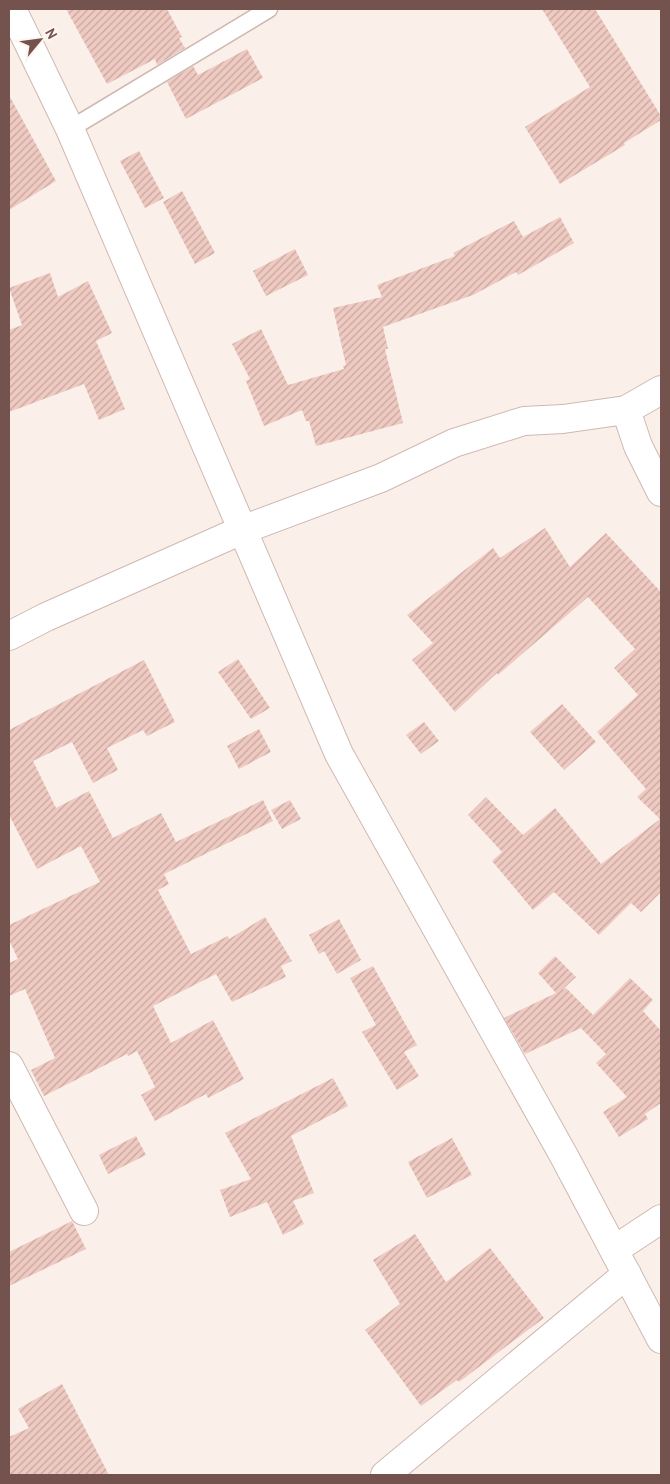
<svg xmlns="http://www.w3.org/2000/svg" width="670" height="1484" viewBox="0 0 670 1484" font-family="'PT Sans',sans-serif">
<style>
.building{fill:url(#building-hatch)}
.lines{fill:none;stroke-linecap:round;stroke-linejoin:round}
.service-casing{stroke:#cfb8b2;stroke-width:19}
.minor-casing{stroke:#cfb8b2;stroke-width:30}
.tertiary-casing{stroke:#cfb8b2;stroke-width:30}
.service{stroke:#fff;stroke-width:16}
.minor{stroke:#fff;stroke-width:28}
.tertiary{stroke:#fff;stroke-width:28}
</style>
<defs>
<pattern id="building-hatch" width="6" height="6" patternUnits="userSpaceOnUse" patternTransform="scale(1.25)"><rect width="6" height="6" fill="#efcac2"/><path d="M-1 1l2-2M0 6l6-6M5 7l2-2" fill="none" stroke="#c6a7a0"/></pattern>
</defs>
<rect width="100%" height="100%" fill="#fbf0e9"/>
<path class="building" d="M66,9H167L182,37L179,38L185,48L157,65L155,59L107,84Z
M542,9H595L661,116V120L624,143L625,145L560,184L525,127L590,87Z
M247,49L263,78L186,119L167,82L193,66L198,75Z
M9,95L56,181L9,210Z
M139,151L164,198L145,208L120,161Z
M182,191L215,253L195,264L163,202Z
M560,217L574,243L518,275L516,272L473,295L383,327L388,349H385L403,423L316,446L309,421H306L302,410L264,426L246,381L250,379L232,344L261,329L288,385L344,369L343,366L346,365L333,308L382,297L377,285L455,256L453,253L514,221L523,237Z
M295,249L308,275L266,296L253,271Z
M50,273L58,297L88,281L112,333L96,341L125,409L99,420L84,384L9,412V330L22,325L9,288Z
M545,528L570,567L606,533L661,592V892L641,912L631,903L599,935L554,892L533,910L492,861L502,852L468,815L486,797L523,835L555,808L601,864L660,819L637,797L646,789L597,732L638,695L614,668L635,649L588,597L498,675L497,673L455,712L412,660L433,643L407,615L493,548L500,558Z
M238,659L270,708L251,719L218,672Z
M144,660L175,722L147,736L143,730L107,748L118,770L93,783L72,742L33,761L56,808L89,791L113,838L161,813L176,842L263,800L273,821L164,874L169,884L158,890L191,954L228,936L229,939L265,917L292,961L281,966L286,977L232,1002L216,974L153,1006L171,1043L213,1020L244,1079L208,1098L206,1094L155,1121L141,1095L155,1087L137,1051L128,1056L127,1054L44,1096L31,1070L55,1058L25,989L9,996V963L18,959L9,940V925L100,882L81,846L37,869L9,815V730Z
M562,704L596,742L564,770L530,732Z
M424,722L439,741L421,754L406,735Z
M259,729L271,752L239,769L227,746Z
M290,800L301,819L282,829L271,810Z
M339,919L361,960L337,974L324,951L319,954L309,935Z
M555,956L576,977L562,990L566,988L593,1015L630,978L653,1000L643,1011L661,1031V1103L645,1114L648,1119L619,1137L603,1112L627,1097L596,1063L606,1054L581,1028L525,1054L504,1018L556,993L538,973Z
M373,966L417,1045L404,1052L419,1076L397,1090L362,1032L376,1025L350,978Z
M333,1078L348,1106L291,1136L314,1193L293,1201L304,1224L283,1235L267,1202L230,1217L220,1190L251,1179L225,1133Z
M136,1136L146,1155L108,1174L99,1155Z
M452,1138L472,1175L427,1198L408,1162Z
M72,1221L86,1249L9,1286V1252Z
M415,1234L446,1282L490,1248L544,1318L459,1382L457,1380L421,1406L365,1330L400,1304L373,1260Z
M62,1384L109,1475H9V1437L29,1428L18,1409Z"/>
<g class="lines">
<defs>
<path id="service" d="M70,129L269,9"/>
<path id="minor" d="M626,410L638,446L661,492
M9,636L46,617L242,530L381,478L454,443L524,421L563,419L626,410L661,390
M9,1066L84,1211
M614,1250L661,1219
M385,1475L627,1274"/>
<path id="tertiary" d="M12,9L70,129L339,754L564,1156L661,1339"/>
</defs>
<use href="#service" class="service-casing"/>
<use href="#minor" class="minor-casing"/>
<use href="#tertiary" class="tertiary-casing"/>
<use href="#service" class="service"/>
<use href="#minor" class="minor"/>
<use href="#tertiary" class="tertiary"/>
</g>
<rect width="670" height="1484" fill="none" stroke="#74534e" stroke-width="20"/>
<g transform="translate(40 40) rotate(61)" stroke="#fef5ef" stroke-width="4" paint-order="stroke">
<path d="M0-4L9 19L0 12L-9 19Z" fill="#74534e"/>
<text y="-8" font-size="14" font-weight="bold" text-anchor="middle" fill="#74534e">N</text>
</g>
</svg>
